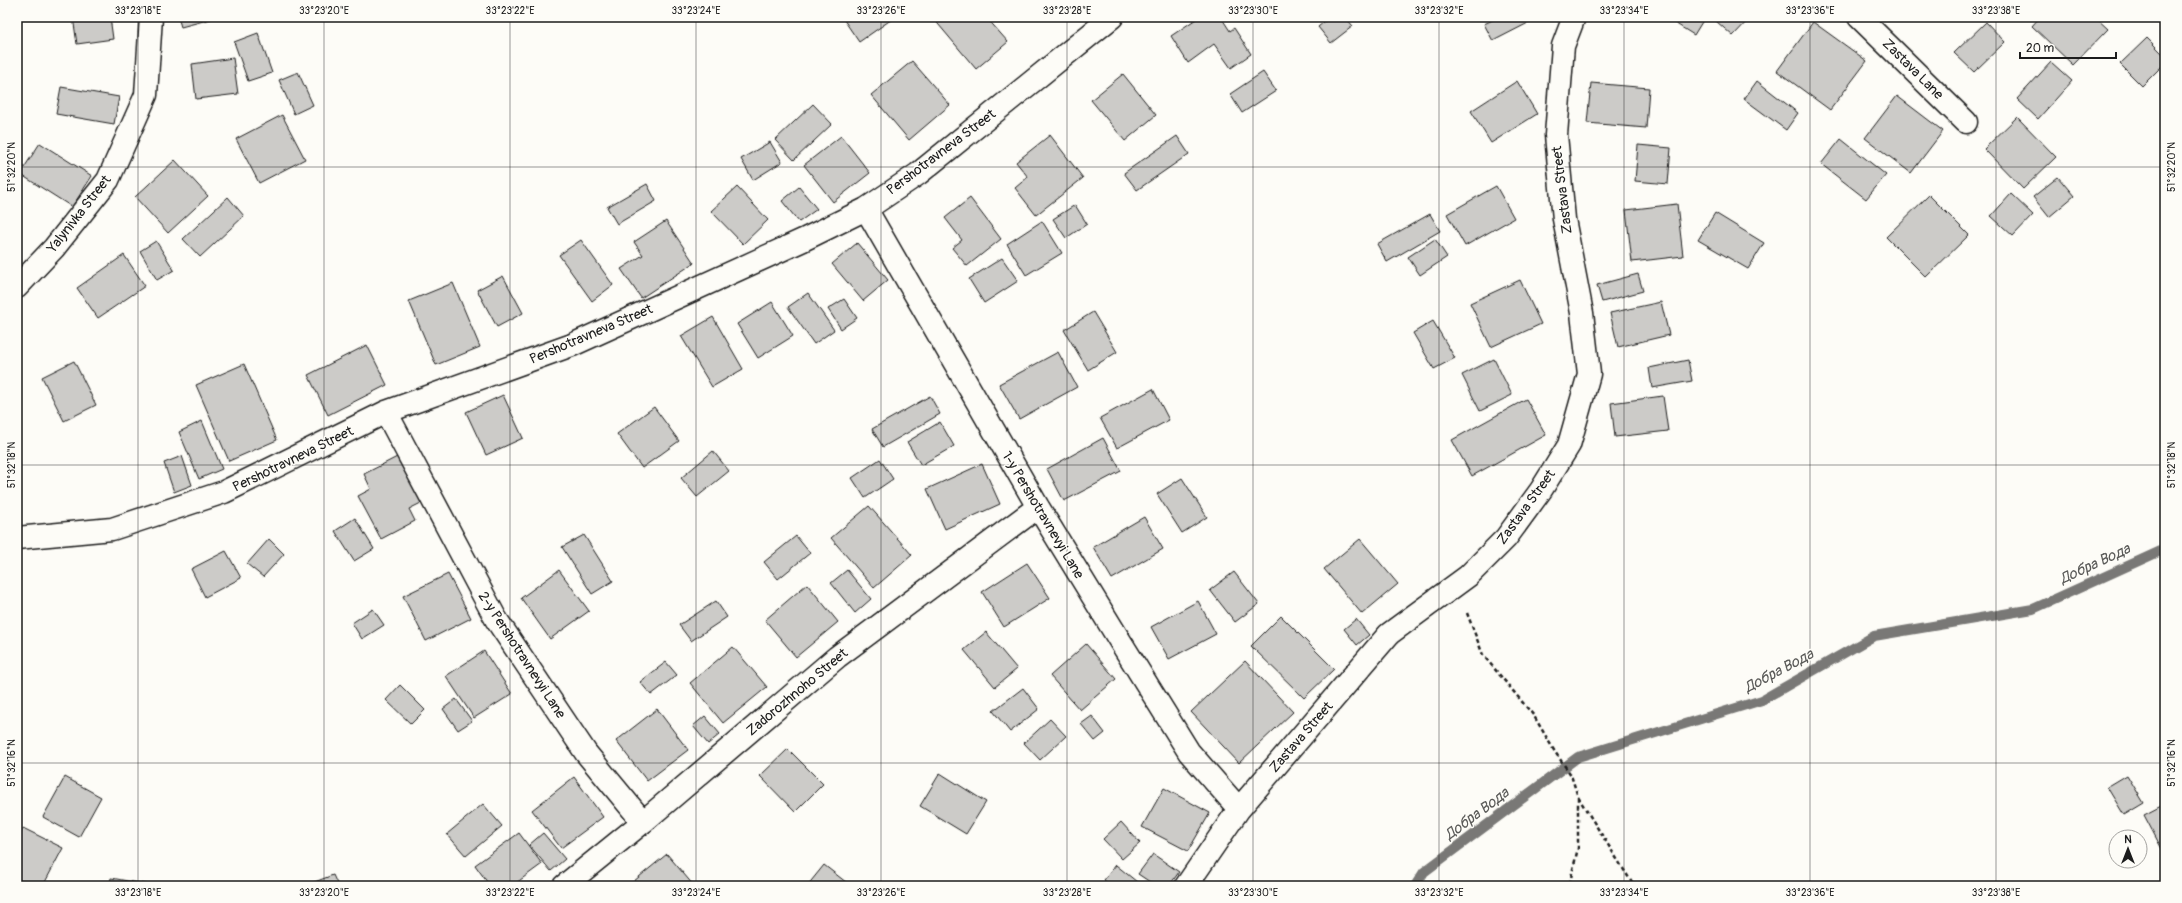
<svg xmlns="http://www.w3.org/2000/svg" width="2182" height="903" viewBox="0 0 2182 903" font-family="Pangolin,sans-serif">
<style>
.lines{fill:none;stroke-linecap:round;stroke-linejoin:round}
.stream{stroke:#797876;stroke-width:10}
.building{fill:#cccbc8;stroke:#1c1c1c}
.minor-casing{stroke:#1c1c1c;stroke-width:25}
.path{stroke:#1c1c1c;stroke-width:2.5;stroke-dasharray:4 3;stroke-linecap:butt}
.minor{stroke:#fdfcf7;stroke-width:22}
.ticks{fill:none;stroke:#1c1c1c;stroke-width:1;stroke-opacity:0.45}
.labels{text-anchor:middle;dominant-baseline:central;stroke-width:3;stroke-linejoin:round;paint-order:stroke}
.street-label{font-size:14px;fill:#1c1c1c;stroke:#fdfcf7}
.water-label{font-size:15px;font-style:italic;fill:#5a5a58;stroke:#fdfcf7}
.neatline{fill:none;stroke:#1c1c1c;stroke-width:1.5}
.ticks-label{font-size:10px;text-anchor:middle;fill:#1c1c1c}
</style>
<rect width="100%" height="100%" fill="#fdfcf7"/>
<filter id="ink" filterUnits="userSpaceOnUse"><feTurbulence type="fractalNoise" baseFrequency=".025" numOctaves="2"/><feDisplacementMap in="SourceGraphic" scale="8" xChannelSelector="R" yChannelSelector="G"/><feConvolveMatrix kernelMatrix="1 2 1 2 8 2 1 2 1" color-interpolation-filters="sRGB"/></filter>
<g filter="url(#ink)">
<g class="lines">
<path class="stream" d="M1415,886L1424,872L1578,757L1762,700L1874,636L2033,609L2165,549"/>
</g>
<path class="building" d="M73,17H110L113,39L77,44Z
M178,17H210L211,19L181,27Z
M848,17H895L859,42L844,20Z
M934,17H986L1008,42L976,69L933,18Z
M1199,17H1221L1230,31L1234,28L1251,54L1231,68L1214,44L1188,63L1171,36Z
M1330,17H1345L1353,26L1331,43L1318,27Z
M1499,17H1530L1532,21L1493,41L1484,24Z
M1665,17H1705L1694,35Z
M1720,17H1751L1733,36L1716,21Z
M2040,17H2095L2108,29L2073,65L2032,26Z
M1813,22L1867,61L1830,110L1777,71Z
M1986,22L2005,42L1974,72L1954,53Z
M258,33L272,73L248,81L234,42Z
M2147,38L2165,56V63L2142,86L2120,64Z
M233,58L238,94L196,99L192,64Z
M912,61L950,105L909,140L871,95Z
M2051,62L2072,81L2038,119L2017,99Z
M298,72L313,105L294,114L279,80Z
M1263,72L1276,91L1242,113L1230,94Z
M1123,74L1156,115L1125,141L1091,100Z
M1517,81L1537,114L1491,143L1471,111Z
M1757,81L1798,113L1786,130L1744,99Z
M1591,83L1649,88L1646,128L1587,123Z
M61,87L119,97L114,124L56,114Z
M1897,96L1943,131L1911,173L1865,138Z
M813,104L832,124L794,160L775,140Z
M282,115L305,159L259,183L236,139Z
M2017,117L2056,157L2023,189L1984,149Z
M1050,135L1083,178L1036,215L1015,188L1028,177L1016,162Z
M841,136L870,173L833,202L804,165Z
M1177,136L1189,154L1137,190L1124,173Z
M1841,139L1886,175L1866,199L1821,164Z
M770,142L782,162L753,180L741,159Z
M40,143L92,176L72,207L20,174Z
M1638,145L1671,148L1668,184L1635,181Z
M175,160L208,196L168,233L135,197Z
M2058,177L2074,196L2049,217L2033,197Z
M647,184L656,201L617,224L607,207Z
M1496,186L1514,218L1465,246L1447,214Z
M737,187L768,220L743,244L711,211Z
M799,187L817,209L799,222L782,201Z
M2011,194L2033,215L2013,236L1991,216Z
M1929,195L1969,235L1926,277L1886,237Z
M228,197L244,216L200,257L183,239Z
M970,198L1001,239L967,266L952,248L962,240L945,218Z
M1677,204L1683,256L1632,262L1626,210Z
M1075,205L1087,224L1066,238L1053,219Z
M1715,213L1764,243L1748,269L1698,240Z
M1430,214L1440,231L1387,262L1377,244Z
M666,221L694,263L641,298L621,269L643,255L634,242Z
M1042,221L1062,253L1026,275L1007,244Z
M1435,239L1447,257L1420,275L1408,257Z
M581,240L613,285L592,301L559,255Z
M156,241L174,270L157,280L140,251Z
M857,243L888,280L863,301L832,264Z
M124,255L145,286L98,318L77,288Z
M1002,258L1018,281L984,303L969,279Z
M1638,274L1643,291L1602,302L1597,285Z
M503,276L523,313L497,327L477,290Z
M1520,280L1541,324L1491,347L1470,303Z
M453,283L480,347L436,365L409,301Z
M808,293L834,330L814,344L788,307Z
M844,299L857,318L841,329L828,309Z
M772,302L793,336L758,358L737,324Z
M1661,302L1669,335L1618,347L1610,313Z
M1093,312L1117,352L1088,370L1064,330Z
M713,317L743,369L712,387L681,336Z
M1433,321L1455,358L1434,369L1413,333Z
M367,345L387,385L328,415L308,375Z
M1058,352L1077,387L1019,419L999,384Z
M1494,359L1512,395L1480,411L1462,375Z
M1688,360L1692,381L1652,388L1649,368Z
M74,361L96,405L64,421L42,377Z
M244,364L277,440L229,461L196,385Z
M1153,389L1169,420L1117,448L1100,418Z
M503,395L523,438L486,455L466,412Z
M930,396L940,414L883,447L872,429Z
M1663,396L1668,431L1615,437L1611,403Z
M1526,399L1546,435L1472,476L1452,440Z
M654,407L679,441L642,468L617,434Z
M202,421L222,469L199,479L179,432Z
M940,422L954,446L921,465L907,442Z
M1103,438L1121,471L1064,501L1047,469Z
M713,451L729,471L697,497L681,478Z
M182,456L192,485L174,492L164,463Z
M399,456L423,502L409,509L415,521L381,539L358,496L371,489L364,474Z
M880,459L893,479L865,498L852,478Z
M982,464L1000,504L945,529L927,489Z
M1182,478L1207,517L1182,533L1157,494Z
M869,506L912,555L874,588L831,538Z
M1144,517L1163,549L1112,579L1093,547Z
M355,518L374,549L354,561L335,531Z
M584,535L613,581L592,594L562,547Z
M796,536L810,553L778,579L764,562Z
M269,539L284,554L263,577L247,564Z
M1360,539L1398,584L1362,614L1324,569Z
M226,551L241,578L205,597L191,569Z
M1027,563L1050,598L1004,627L982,592Z
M559,570L589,611L550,639L521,598Z
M847,570L871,599L855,613L831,583Z
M1234,572L1259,604L1235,622L1210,590Z
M448,574L471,618L426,641L403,596Z
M807,584L838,622L796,657L765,620Z
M716,601L727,617L691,641L679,625Z
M1198,601L1216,634L1169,659L1151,627Z
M373,609L384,625L362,639L352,623Z
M1281,616L1334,669L1304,698L1251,646Z
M1356,619L1369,635L1357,645L1344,629Z
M986,632L1017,669L995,687L964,650Z
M1086,644L1116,679L1080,710L1050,676Z
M733,647L767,687L723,723L690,683Z
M484,651L512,694L474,718L446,676Z
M1245,661L1293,712L1239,763L1191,712Z
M666,662L677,675L651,695L640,682Z
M400,685L425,710L411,724L386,700Z
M1023,688L1039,709L1010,732L993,711Z
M456,699L472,721L458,730L443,709Z
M657,709L688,750L647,781L616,741Z
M705,716L720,734L708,744L693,726Z
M1092,716L1105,733L1095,741L1081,724Z
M1050,719L1066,736L1040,760L1024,743Z
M788,749L823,784L795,812L760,776Z
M940,773L986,802L966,834L920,806Z
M2127,775L2144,803L2124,815L2107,787Z
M65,777L101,797L79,837L43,817Z
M574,777L603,817L561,848L532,810Z
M1164,788L1210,813L1188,851L1142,827Z
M483,804L502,826L466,856L447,834Z
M2165,804V850L2163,851L2144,815Z
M1121,822L1140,843L1122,859L1103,839Z
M23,828L63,848L43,886H31L17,879V841Z
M519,833L542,864L512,886H490L475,865Z
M543,833L565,859L551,871L529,845Z
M667,854L694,886H628Z
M1153,854L1179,872L1169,886H1156L1138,874Z
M824,865L851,886H807Z
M1116,865L1142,886H1111L1104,880Z
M333,875L338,886H304Z
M111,878L156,886H109Z"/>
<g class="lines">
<defs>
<path id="minor" d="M1859,17L1966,122
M866,209L1038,507L1120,641L1189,752L1239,809
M17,287L54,248L108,180L146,95L151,17
M386,412L496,619L586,753L643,822
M17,538L112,529L224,492L386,412L572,345L803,240L866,209L918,174L1112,17
M564,886L643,822L837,657L1038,507
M1186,886L1239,809L1389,634L1468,576L1506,538L1541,490L1569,445L1589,374L1582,313L1564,219L1556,135L1563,46L1574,17"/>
</defs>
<use href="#minor" class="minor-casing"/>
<path class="path" d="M1467,613L1483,655L1534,716L1555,752L1571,775L1578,797V848L1569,886
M1578,797L1634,886"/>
<use href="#minor" class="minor"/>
</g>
</g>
<path class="ticks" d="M138,17V886M324,17V886M510,17V886M696,17V886M881,17V886M1067,17V886M1253,17V886M1439,17V886M1624,17V886M1810,17V886M1996,17V886M17,167H2165M17,465H2165M17,763H2165"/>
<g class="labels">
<g class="street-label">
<text transform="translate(1913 69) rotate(45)">Zastava Lane</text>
<text transform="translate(941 152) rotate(-37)">Pershotravneva Street</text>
<text transform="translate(1562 190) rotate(-97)">Zastava Street</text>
<text transform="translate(79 214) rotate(-52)">Yalynivka Street</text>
<text transform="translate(591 334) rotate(-23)">Pershotravneva Street</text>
<text transform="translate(293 459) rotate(-26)">Pershotravneva Street</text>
<text transform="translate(1526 507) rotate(-54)">Zastava Street</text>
<text transform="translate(1043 515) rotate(59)">1-y Pershotravnevyi Lane</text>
<text transform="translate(522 655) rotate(57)">2-y Pershotravnevyi Lane</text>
<text transform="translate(797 692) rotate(-40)">Zadorozhnoho Street</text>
<text transform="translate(1301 737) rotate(-49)">Zastava Street</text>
</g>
<g class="water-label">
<text transform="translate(2095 564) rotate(-25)">Добра Вода</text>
<text transform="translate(1779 671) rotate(-28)">Добра Вода</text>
<text transform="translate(1477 814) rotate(-37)">Добра Вода</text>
</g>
</g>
<rect width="2182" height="903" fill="none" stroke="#fdfcf7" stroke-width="44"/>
<g transform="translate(2128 849)"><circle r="19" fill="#fdfcf7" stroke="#a3a29f"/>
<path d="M0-3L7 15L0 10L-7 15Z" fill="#1c1c1c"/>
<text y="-6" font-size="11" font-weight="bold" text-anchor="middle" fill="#1c1c1c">N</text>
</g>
<path d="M2020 52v6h96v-6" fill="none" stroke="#1c1c1c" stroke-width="2"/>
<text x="2026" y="52" font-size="12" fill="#1c1c1c" stroke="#fdfcf7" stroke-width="3" paint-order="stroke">20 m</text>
<rect x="22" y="22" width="2138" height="859" class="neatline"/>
<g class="ticks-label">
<text x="138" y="14">33°23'18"E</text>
<text x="324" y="14">33°23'20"E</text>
<text x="510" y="14">33°23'22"E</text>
<text x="696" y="14">33°23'24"E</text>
<text x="881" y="14">33°23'26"E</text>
<text x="1067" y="14">33°23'28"E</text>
<text x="1253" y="14">33°23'30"E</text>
<text x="1439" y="14">33°23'32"E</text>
<text x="1624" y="14">33°23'34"E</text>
<text x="1810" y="14">33°23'36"E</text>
<text x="1996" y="14">33°23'38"E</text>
<text transform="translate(11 167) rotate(-90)" y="4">51°32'20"N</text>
<text transform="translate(2171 167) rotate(-90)" y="4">51°32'20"N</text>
<text transform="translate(11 465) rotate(-90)" y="4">51°32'18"N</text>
<text transform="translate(2171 465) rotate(-90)" y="4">51°32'18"N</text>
<text transform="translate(11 763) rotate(-90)" y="4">51°32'16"N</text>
<text transform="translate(2171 763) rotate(-90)" y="4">51°32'16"N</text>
<text x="138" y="896">33°23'18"E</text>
<text x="324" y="896">33°23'20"E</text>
<text x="510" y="896">33°23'22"E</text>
<text x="696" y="896">33°23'24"E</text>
<text x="881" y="896">33°23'26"E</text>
<text x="1067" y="896">33°23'28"E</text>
<text x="1253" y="896">33°23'30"E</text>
<text x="1439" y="896">33°23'32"E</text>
<text x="1624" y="896">33°23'34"E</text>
<text x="1810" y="896">33°23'36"E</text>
<text x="1996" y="896">33°23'38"E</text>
</g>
</svg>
